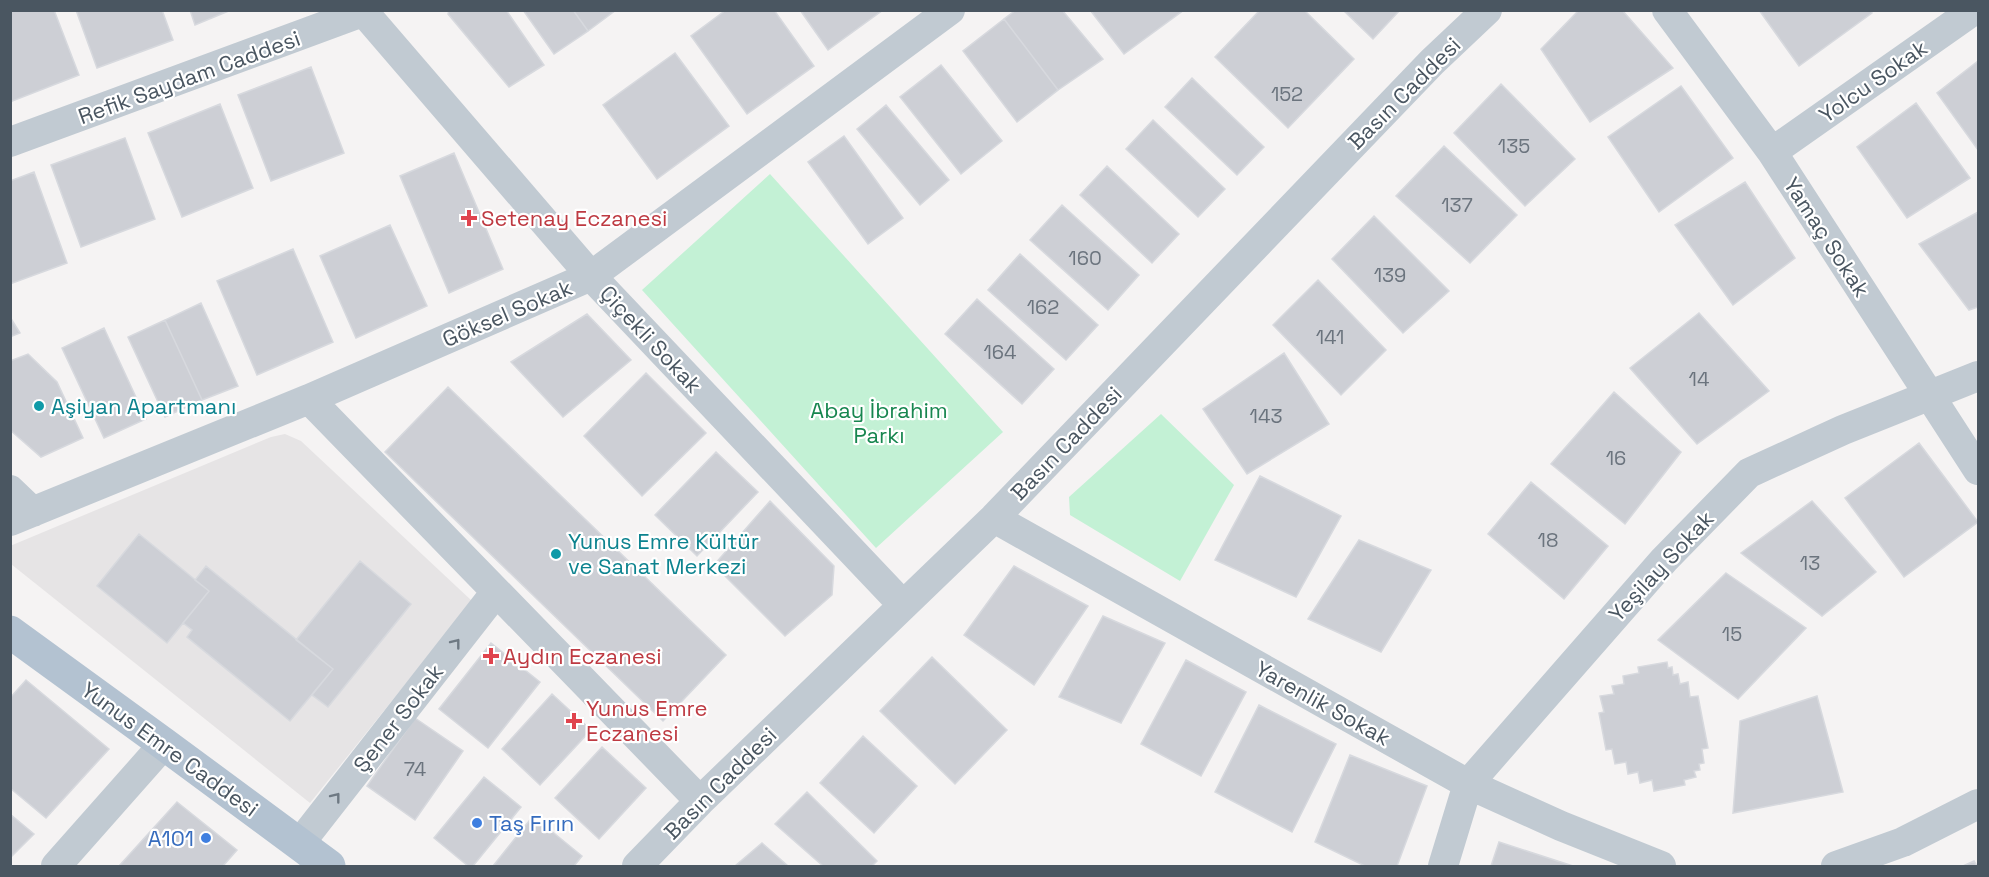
<svg xmlns="http://www.w3.org/2000/svg" width="1989" height="877" viewBox="0 0 1989 877" font-family="'Space Grotesk',sans-serif">
<style>
.education{fill:#e6e4e5}
.green{fill:#c3f1d5}
.building{fill:#cdcfd5;stroke:#d7d9de;stroke-width:1.5}
.lines{fill:none;stroke-linecap:round;stroke-linejoin:round}
.minor{stroke:#c1cad2;stroke-width:30}
.major{stroke:#b3c2d1;stroke-width:33}
.oneway{stroke:#6e7983}
.health-dot{fill:#e0444e;stroke:#fff;stroke-width:2}
.culture-dot{fill:#0f9aa8;stroke:#fff;stroke-width:2}
.shop-dot{fill:#3f7fe0;stroke:#fff;stroke-width:2}
.labels{text-anchor:middle;dominant-baseline:central;stroke-width:4.5;stroke-linejoin:round;paint-order:stroke}
.number-label{font-size:20px;fill:#6b747e}
.street-label{font-size:22px;fill:#4a5661;stroke:#fff}
.health-label{font-size:22px;fill:#be3a42;stroke:#fff;text-anchor:start}
.culture-label{font-size:22px;fill:#0d838f;stroke:#fff;text-anchor:start}
.park-label{font-size:22px;fill:#17864f;stroke:#fff}
.shop-label{font-size:22px;fill:#366cbe;stroke:#fff;text-anchor:start}
</style>
<rect width="100%" height="100%" fill="#f5f3f3"/>
<path class="education" d="M285,434L301,441L472,601L310,803L11,564L10,546L271,437Z"/>
<path class="green" d="M770,174L1003,432L876,548L642,290Z
M1161,414L1234,485L1180,581L1070,515L1069,497Z"/>
<path class="building" d="M10,10H54L79,75L10,102Z
M76,10H162L173,40L97,68Z
M190,10H231L195,25Z
M449,10H506L544,65L509,87L448,14Z
M523,10H573L588,31L554,54Z
M573,10H616L588,31Z
M726,10H774L814,66L747,114L691,36Z
M800,10H883L828,50Z
M1016,10H1062L1103,59L1058,90L1004,19Z
M1090,10H1184L1124,54Z
M1260,10H1304L1354,59L1288,128L1215,57Z
M1343,10H1400L1373,39Z
M1579,10H1622L1673,68L1590,122L1541,49Z
M1759,10H1871L1872,13L1799,66Z
M1004,19L1058,90L1017,122L963,51Z
M675,53L729,126L657,179L603,105Z
M1978,61V150L1937,93Z
M941,65L1002,141L961,174L900,97Z
M311,67L344,153L271,181L238,95Z
M1192,78L1264,147L1237,175L1165,107Z
M1501,84L1575,159L1525,206L1454,133Z
M1681,86L1733,158L1659,212L1608,137Z
M1916,103L1970,178L1907,218L1857,147Z
M220,104L253,188L182,217L148,133Z
M886,105L949,180L920,205L857,129Z
M1153,120L1225,189L1198,217L1126,149Z
M844,136L903,218L868,244L808,162Z
M125,138L155,219L81,247L51,165Z
M1444,146L1517,215L1470,263L1396,196Z
M454,153L503,269L449,293L400,176Z
M1107,166L1179,234L1152,263L1080,195Z
M34,172L67,263L10,284V181Z
M1745,182L1795,258L1733,305L1675,225Z
M1062,205L1139,275L1108,310L1030,240Z
M1978,212V307L1969,310L1919,244Z
M1374,216L1449,291L1403,333L1332,259Z
M390,225L427,306L356,338L320,256Z
M293,249L333,342L257,375L217,281Z
M1020,254L1098,325L1066,360L988,290Z
M1318,280L1386,350L1341,395L1273,325Z
M977,299L1054,369L1022,404L945,334Z
M201,303L238,386L202,400L165,320Z
M1699,313L1769,391L1697,444L1630,368Z
M587,314L631,360L563,417L511,362Z
M10,317L20,333L10,337Z
M165,320L202,400L165,417L128,337Z
M104,328L146,419L104,438L62,348Z
M1284,353L1329,424L1247,474L1203,409Z
M28,354L57,382L83,438L41,457L10,430V361Z
M646,373L706,433L642,496L584,436Z
M448,387L726,655L663,721L385,452Z
M1614,392L1681,452L1625,524L1551,464Z
M1919,443L1978,522L1904,577L1845,498Z
M716,452L758,492L697,556L655,515Z
M1260,476L1341,516L1296,597L1215,560Z
M1531,482L1608,546L1564,599L1488,534Z
M770,501L834,566L832,595L785,636L714,565Z
M1812,501L1876,572L1822,616L1741,553Z
M139,534L209,591L167,643L97,586Z
M1359,540L1431,570L1381,652L1308,619Z
M360,561L411,604L328,707L312,695L333,669L296,640Z
M206,566L333,669L290,721L187,637L192,630L183,623L209,591L195,580Z
M1014,566L1088,606L1034,685L964,635Z
M1726,573L1806,628L1738,699L1658,640Z
M1103,616L1165,643L1121,723L1059,697Z
M491,643L540,682L488,748L439,709Z
M932,657L1007,730L955,784L880,711Z
M1186,660L1246,692L1201,776L1141,744Z
M1667,662L1668,668L1672,667L1673,675L1678,674L1680,684L1688,682L1690,697L1698,696L1708,748L1702,749L1704,763L1699,764L1700,770L1694,771L1696,777L1684,780L1685,785L1654,791L1652,780L1640,783L1638,772L1628,774L1626,762L1615,764L1612,749L1606,750L1599,713L1604,712L1600,696L1614,694L1612,686L1624,684L1623,676L1639,673L1638,667Z
M26,680L109,749L46,818L10,788V698Z
M552,694L591,730L540,785L502,749Z
M1817,696L1843,792L1733,813L1740,721Z
M1259,705L1336,744L1292,832L1215,792Z
M415,718L463,751L415,820L367,786Z
M863,736L917,786L874,833L820,783Z
M602,747L646,788L599,839L555,798Z
M1350,755L1427,786L1397,866H1365L1315,842Z
M484,777L521,807L473,866H468L434,838Z
M807,792L877,861L872,866H823L775,824Z
M177,802L237,850L223,866H119Z
M10,814L34,834L10,858Z
M533,816L582,856L574,866H493Z
M1499,842L1573,866H1491Z
M762,843L788,866H735Z
M1974,861L1977,866H1963Z"/>
<g class="lines">
<path class="minor" d="M362,10L591,276L903,605
M1667,10L1772,152L1978,470
M10,142L368,10
M1772,152L1974,10
M309,399L700,801
M10,490L33,512
M994,518L1468,784L1561,826L1661,866
M10,521L309,399L591,276L950,10
M300,843L496,592
M56,866L164,744
M637,866L700,801L994,518L1432,62L1487,10
M1443,866L1468,784L1664,560L1749,473L1843,430L1978,376
M1836,866L1903,842L1978,804"/>
<path class="major" d="M10,632L164,744L329,866"/>
</g>
<defs><path id="oneway-chevron" d="M-2-3.5L2.5 0L-2 3.5" fill="none" stroke-width="1.6" stroke-linecap="round" stroke-linejoin="round" transform="scale(1.5)"/></defs>
<g class="oneway">
<use href="#oneway-chevron" transform="translate(456 643) rotate(-52)"/>
<use href="#oneway-chevron" transform="translate(336 797) rotate(-52)"/>
</g>
<g class="health-dot">
<path d="M466 209h6v6h6v6h-6v6h-6v-6h-6v-6h6z"/>
<path d="M488 647h6v6h6v6h-6v6h-6v-6h-6v-6h6z"/>
<path d="M571 712h6v6h6v6h-6v6h-6v-6h-6v-6h6z"/>
</g>
<g class="culture-dot">
<circle cx="39" cy="406" r="6"/>
<circle cx="556" cy="554" r="6"/>
</g>
<g class="shop-dot">
<circle cx="477" cy="823" r="6"/>
<circle cx="206" cy="838" r="6"/>
</g>
<g class="labels">
<g class="number-label">
<text x="1287" y="94">152</text>
<text x="1514" y="146">135</text>
<text x="1457" y="205">137</text>
<text x="1085" y="258">160</text>
<text x="1390" y="275">139</text>
<text x="1043" y="307">162</text>
<text x="1330" y="337">141</text>
<text x="1000" y="352">164</text>
<text x="1699" y="379">14</text>
<text x="1266" y="416">143</text>
<text x="1616" y="458">16</text>
<text x="1548" y="540">18</text>
<text x="1810" y="563">13</text>
<text x="1732" y="634">15</text>
<text x="415" y="769">74</text>
</g>
<g class="street-label">
<text transform="translate(189 77) rotate(-20)">Refik Saydam Caddesi</text>
<text transform="translate(1873 81) rotate(-35)">Yolcu Sokak</text>
<text transform="translate(1404 93) rotate(-45)">Basın Caddesi</text>
<text transform="translate(1827 237) rotate(57)">Yamaç Sokak</text>
<text transform="translate(507 313) rotate(-23)">Göksel Sokak</text>
<text transform="translate(651 339) rotate(47)">Çiçekli Sokak</text>
<text transform="translate(1066 443) rotate(-46)">Basın Caddesi</text>
<text transform="translate(1661 566) rotate(-47)">Yeşilay Sokak</text>
<text transform="translate(1323 703) rotate(29)">Yarenlik Sokak</text>
<text transform="translate(398 718) rotate(-52)">Şener Sokak</text>
<text transform="translate(170 749) rotate(36)">Yunus Emre Caddesi</text>
<text transform="translate(720 783) rotate(-45)">Basın Caddesi</text>
</g>
<g class="health-label">
<text x="481" y="218">Setenay Eczanesi</text>
<text x="503" y="656">Aydın Eczanesi</text>
<text x="586" y="708">Yunus Emre<tspan x="586" dy="25">Eczanesi</tspan></text>
</g>
<g class="culture-label">
<text x="51" y="406">Aşiyan Apartmanı</text>
<text x="568" y="541">Yunus Emre Kültür<tspan x="568" dy="25">ve Sanat Merkezi</tspan></text>
</g>
<g class="park-label">
<text x="879" y="410">Abay İbrahim<tspan x="879" dy="25">Parkı</tspan></text>
</g>
<g class="shop-label">
<text x="489" y="823">Taş Fırın</text>
<text x="194" y="838" text-anchor="end">A101</text>
</g>
</g>
<rect width="1989" height="877" fill="none" stroke="#4a5661" stroke-width="24"/>
</svg>
